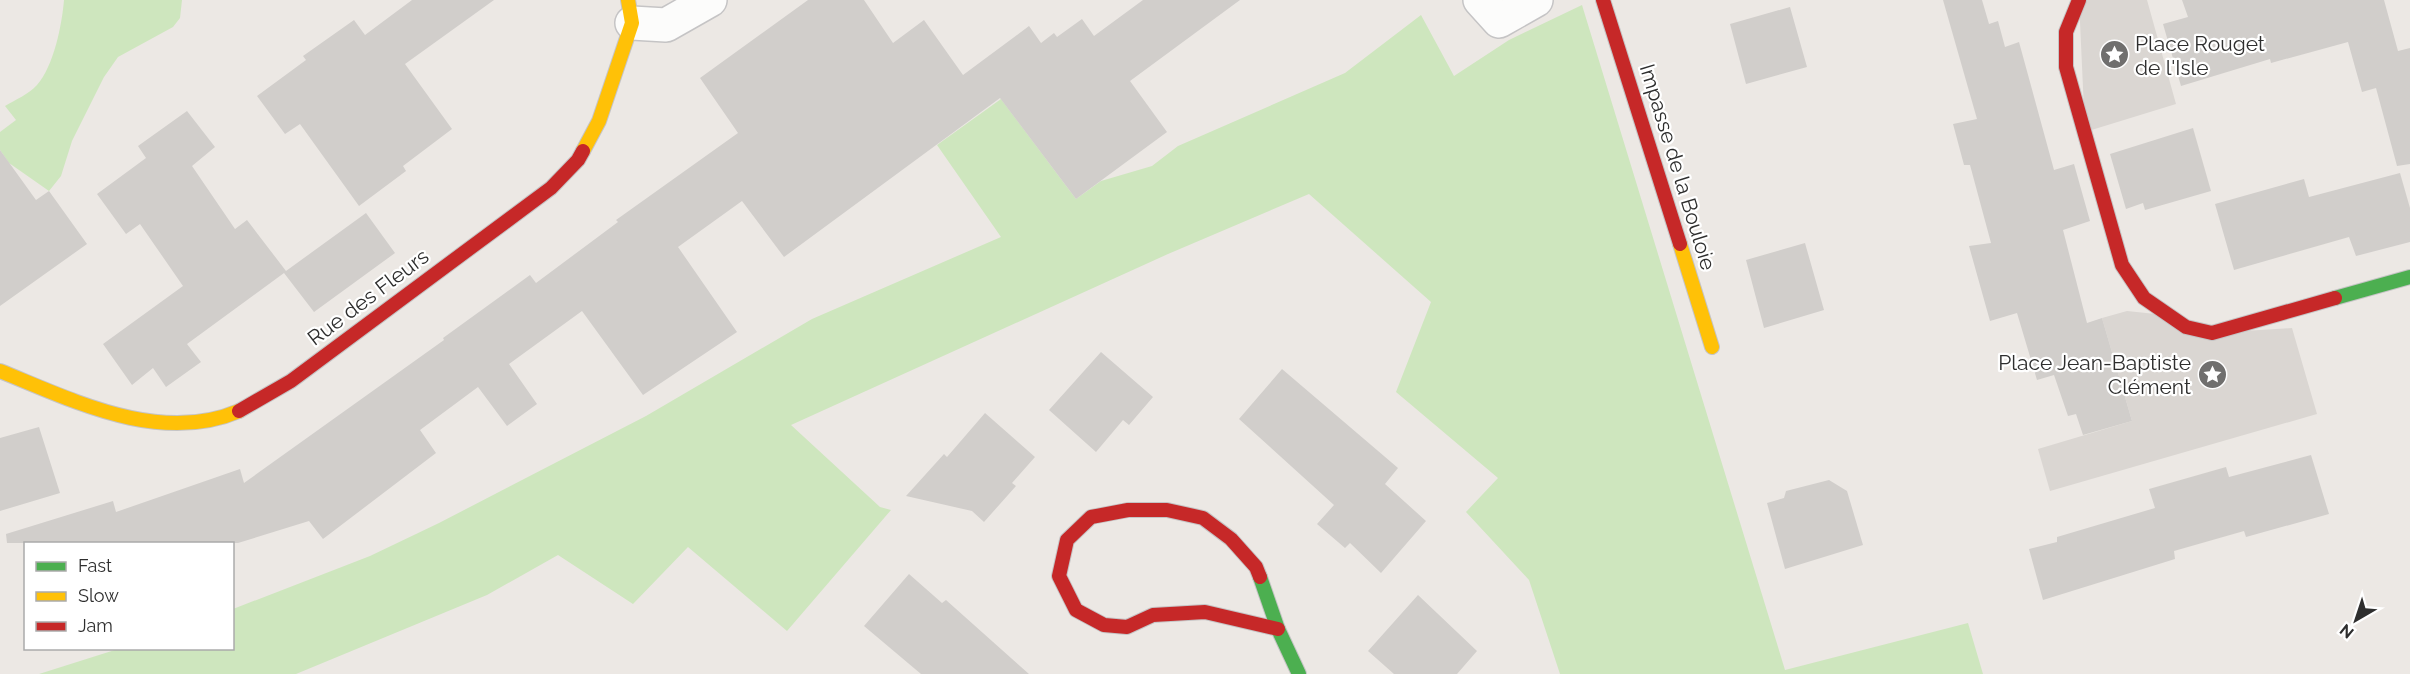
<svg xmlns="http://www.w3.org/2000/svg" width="2410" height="674" viewBox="0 0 2410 674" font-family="Raleway,sans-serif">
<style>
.green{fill:#cee6be}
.plaza{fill:#dad6d2}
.building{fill:#d1cecb}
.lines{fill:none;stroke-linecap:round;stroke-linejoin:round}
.street-casing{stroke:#c5c4c5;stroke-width:36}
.fast-casing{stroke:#c5c4c5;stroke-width:16}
.slow-casing{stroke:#c5c4c5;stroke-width:16}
.jam-casing{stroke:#c5c4c5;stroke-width:16}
.street{stroke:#fcfcfb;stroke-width:33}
.fast{stroke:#4caf50;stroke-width:14}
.slow{stroke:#ffc107;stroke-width:14}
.jam{stroke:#c62828;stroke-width:14}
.labels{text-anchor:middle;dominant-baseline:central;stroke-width:4.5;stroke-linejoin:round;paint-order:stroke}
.poi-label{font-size:21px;fill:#2e2e2e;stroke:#fff;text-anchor:start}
.street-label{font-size:21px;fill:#2e2e2e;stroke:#fff}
</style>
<rect width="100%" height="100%" fill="#ece8e4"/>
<path class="green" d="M64,0H182L180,18L173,27L118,57L104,77L72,141L61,176L49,191L9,163L0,150V132L16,120L5,106C15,100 29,94 37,85C54,66 62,24 64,0Z
M1582,5L1785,670L1968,623L1983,674H1560L1529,580L1466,512L1498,478L1396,392L1431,302L1309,194L1168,254L791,425L880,507L891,510L787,631L688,547L633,604L558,555L487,595L296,674H39L118,649L232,648L233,609L370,556L439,523L646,416L812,319L1001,237L937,145L1001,99L1076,199L1101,181L1152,166L1178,146L1345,73L1421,15L1454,76L1509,40Z"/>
<path class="plaza" d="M2079,0H2147L2176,104L2085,132Z
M2127,311L2165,315L2212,333L2292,328L2317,414L2050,491L2038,449L2132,421L2102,318Z"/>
<path class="building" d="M412,0H494L405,64L452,129L403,166L406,171L359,206L300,124L285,134L257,96L306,60L303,56L354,20L365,35Z
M808,0H864L893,43L924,20L963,75L1029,26L1041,43L1054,33L1057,37L1082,19L1094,36L1143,0H1240L1130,81L1167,132L1076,199L1000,98L784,257L742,201L678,247L737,332L643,395L582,311L509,364L537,404L507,426L478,387L420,430L436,453L323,539L309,521L238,543H7L6,534L113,501L116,512L240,469L244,483L444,340L443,338L530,275L536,283L618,222L616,220L738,133L700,78Z
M1943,0H1982L1989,24L1998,21L2005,47L2019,42L2054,170L2074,164L2090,221L2063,230L2087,323L2102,318L2132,421L2083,435L2076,414L2068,416L2054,375L2037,380L2017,313L1990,321L1969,246L1991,243L1970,165H1964L1953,124L1977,119Z
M2182,0H2384L2398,51L2410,48V164L2397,166L2376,88L2362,92L2348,42L2271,63L2270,59L2181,86L2163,24L2188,17Z
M1790,7L1807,67L1746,84L1730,24Z
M187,111L215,147L192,166L235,229L247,220L286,271L366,213L395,253L314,312L284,273L187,344L201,362L166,387L153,368L132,385L103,344L183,286L140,224L126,234L97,194L146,158L138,146Z
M2193,128L2211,191L2145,210L2143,203L2126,209L2110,154Z
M0,150L36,200L49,191L87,244L0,306Z
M2400,173L2410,208V242L2356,256L2349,237L2234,270L2215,204L2304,179L2309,197Z
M1805,243L1824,310L1764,328L1746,260Z
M1101,352L1153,397L1129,425L1123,420L1096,452L1049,410Z
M1282,369L1398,468L1385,484L1426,521L1381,573L1350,543L1345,548L1317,524L1334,505L1239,419Z
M985,413L1035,457L1012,483L1016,486L984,522L972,511L906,496L944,454L947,457Z
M39,427L60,493L0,511V438Z
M2311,455L2329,514L2246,537L2244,531L2174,551L2175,559L2043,600L2029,549L2057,542V537L2155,508L2149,489L2226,467L2229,477Z
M1829,480L1847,491L1863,545L1785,569L1767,503L1784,498L1786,491Z
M909,574L942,603L946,600L1029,674H921L864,626Z
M1418,595L1477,651L1457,674H1394L1368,651Z"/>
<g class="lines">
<defs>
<path id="street" d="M1480,0L1499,21L1536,0
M632,23L666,25L710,0"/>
<path id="fast" d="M2335,298L2410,277
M1260,577L1278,629L1299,674"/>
<path id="slow" d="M583,151L599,121L632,23L628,0
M1680,244L1712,347
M0,371C72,400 160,445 239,411"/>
<path id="jam" d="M1603,0L1680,244
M2079,0L2066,32V67L2122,265L2144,298L2186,327L2212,333L2335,298
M239,411L291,381L551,188L578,160L583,151
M1260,577L1256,567L1231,539L1203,518L1167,510H1128L1091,517L1067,540L1059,576L1076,610L1104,625L1127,627L1153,615L1205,612L1278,629"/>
</defs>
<use href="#street" class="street-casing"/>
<use href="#fast" class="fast-casing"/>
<use href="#slow" class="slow-casing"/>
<use href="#jam" class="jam-casing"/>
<use href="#street" class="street"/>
<use href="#fast" class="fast"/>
<use href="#slow" class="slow"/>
<use href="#jam" class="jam"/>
</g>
<defs>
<symbol id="sight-disc" viewBox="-11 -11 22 22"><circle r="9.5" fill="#706f6e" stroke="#fff"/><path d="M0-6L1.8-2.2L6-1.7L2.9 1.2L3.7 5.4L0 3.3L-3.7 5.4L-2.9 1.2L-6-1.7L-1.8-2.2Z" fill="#fff"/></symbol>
</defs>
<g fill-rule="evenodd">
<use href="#sight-disc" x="2098" y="38" width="33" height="33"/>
<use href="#sight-disc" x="2196" y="358" width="33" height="33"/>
</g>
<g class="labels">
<g class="poi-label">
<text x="2135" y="43">Place Rouget<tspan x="2135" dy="24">de l'Isle</tspan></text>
<text x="2191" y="362" text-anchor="end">Place Jean-Baptiste<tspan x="2191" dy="24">Clément</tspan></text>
</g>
<g class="street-label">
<text transform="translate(1678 167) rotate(73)">Impasse de la Bouloie</text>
<text transform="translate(368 297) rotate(-37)">Rue des Fleurs</text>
</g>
</g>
<rect x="24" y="542" width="210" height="108" fill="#ffffff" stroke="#ababab" stroke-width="1.5"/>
<rect x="36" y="562" width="30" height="9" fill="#4caf50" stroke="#ababab" stroke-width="1.5"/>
<text x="78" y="572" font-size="18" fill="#2e2e2e">Fast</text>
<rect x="36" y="592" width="30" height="9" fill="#ffc107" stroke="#ababab" stroke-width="1.5"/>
<text x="78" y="602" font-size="18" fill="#2e2e2e">Slow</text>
<rect x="36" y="622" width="30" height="9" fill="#c62828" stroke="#ababab" stroke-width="1.5"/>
<text x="78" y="632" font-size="18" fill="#2e2e2e">Jam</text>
<g transform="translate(2356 620) rotate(219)" stroke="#ffffff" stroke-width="4.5" paint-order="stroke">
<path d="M0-4.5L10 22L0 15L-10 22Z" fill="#2e2e2e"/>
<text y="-9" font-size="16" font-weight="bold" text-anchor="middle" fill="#2e2e2e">N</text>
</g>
</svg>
